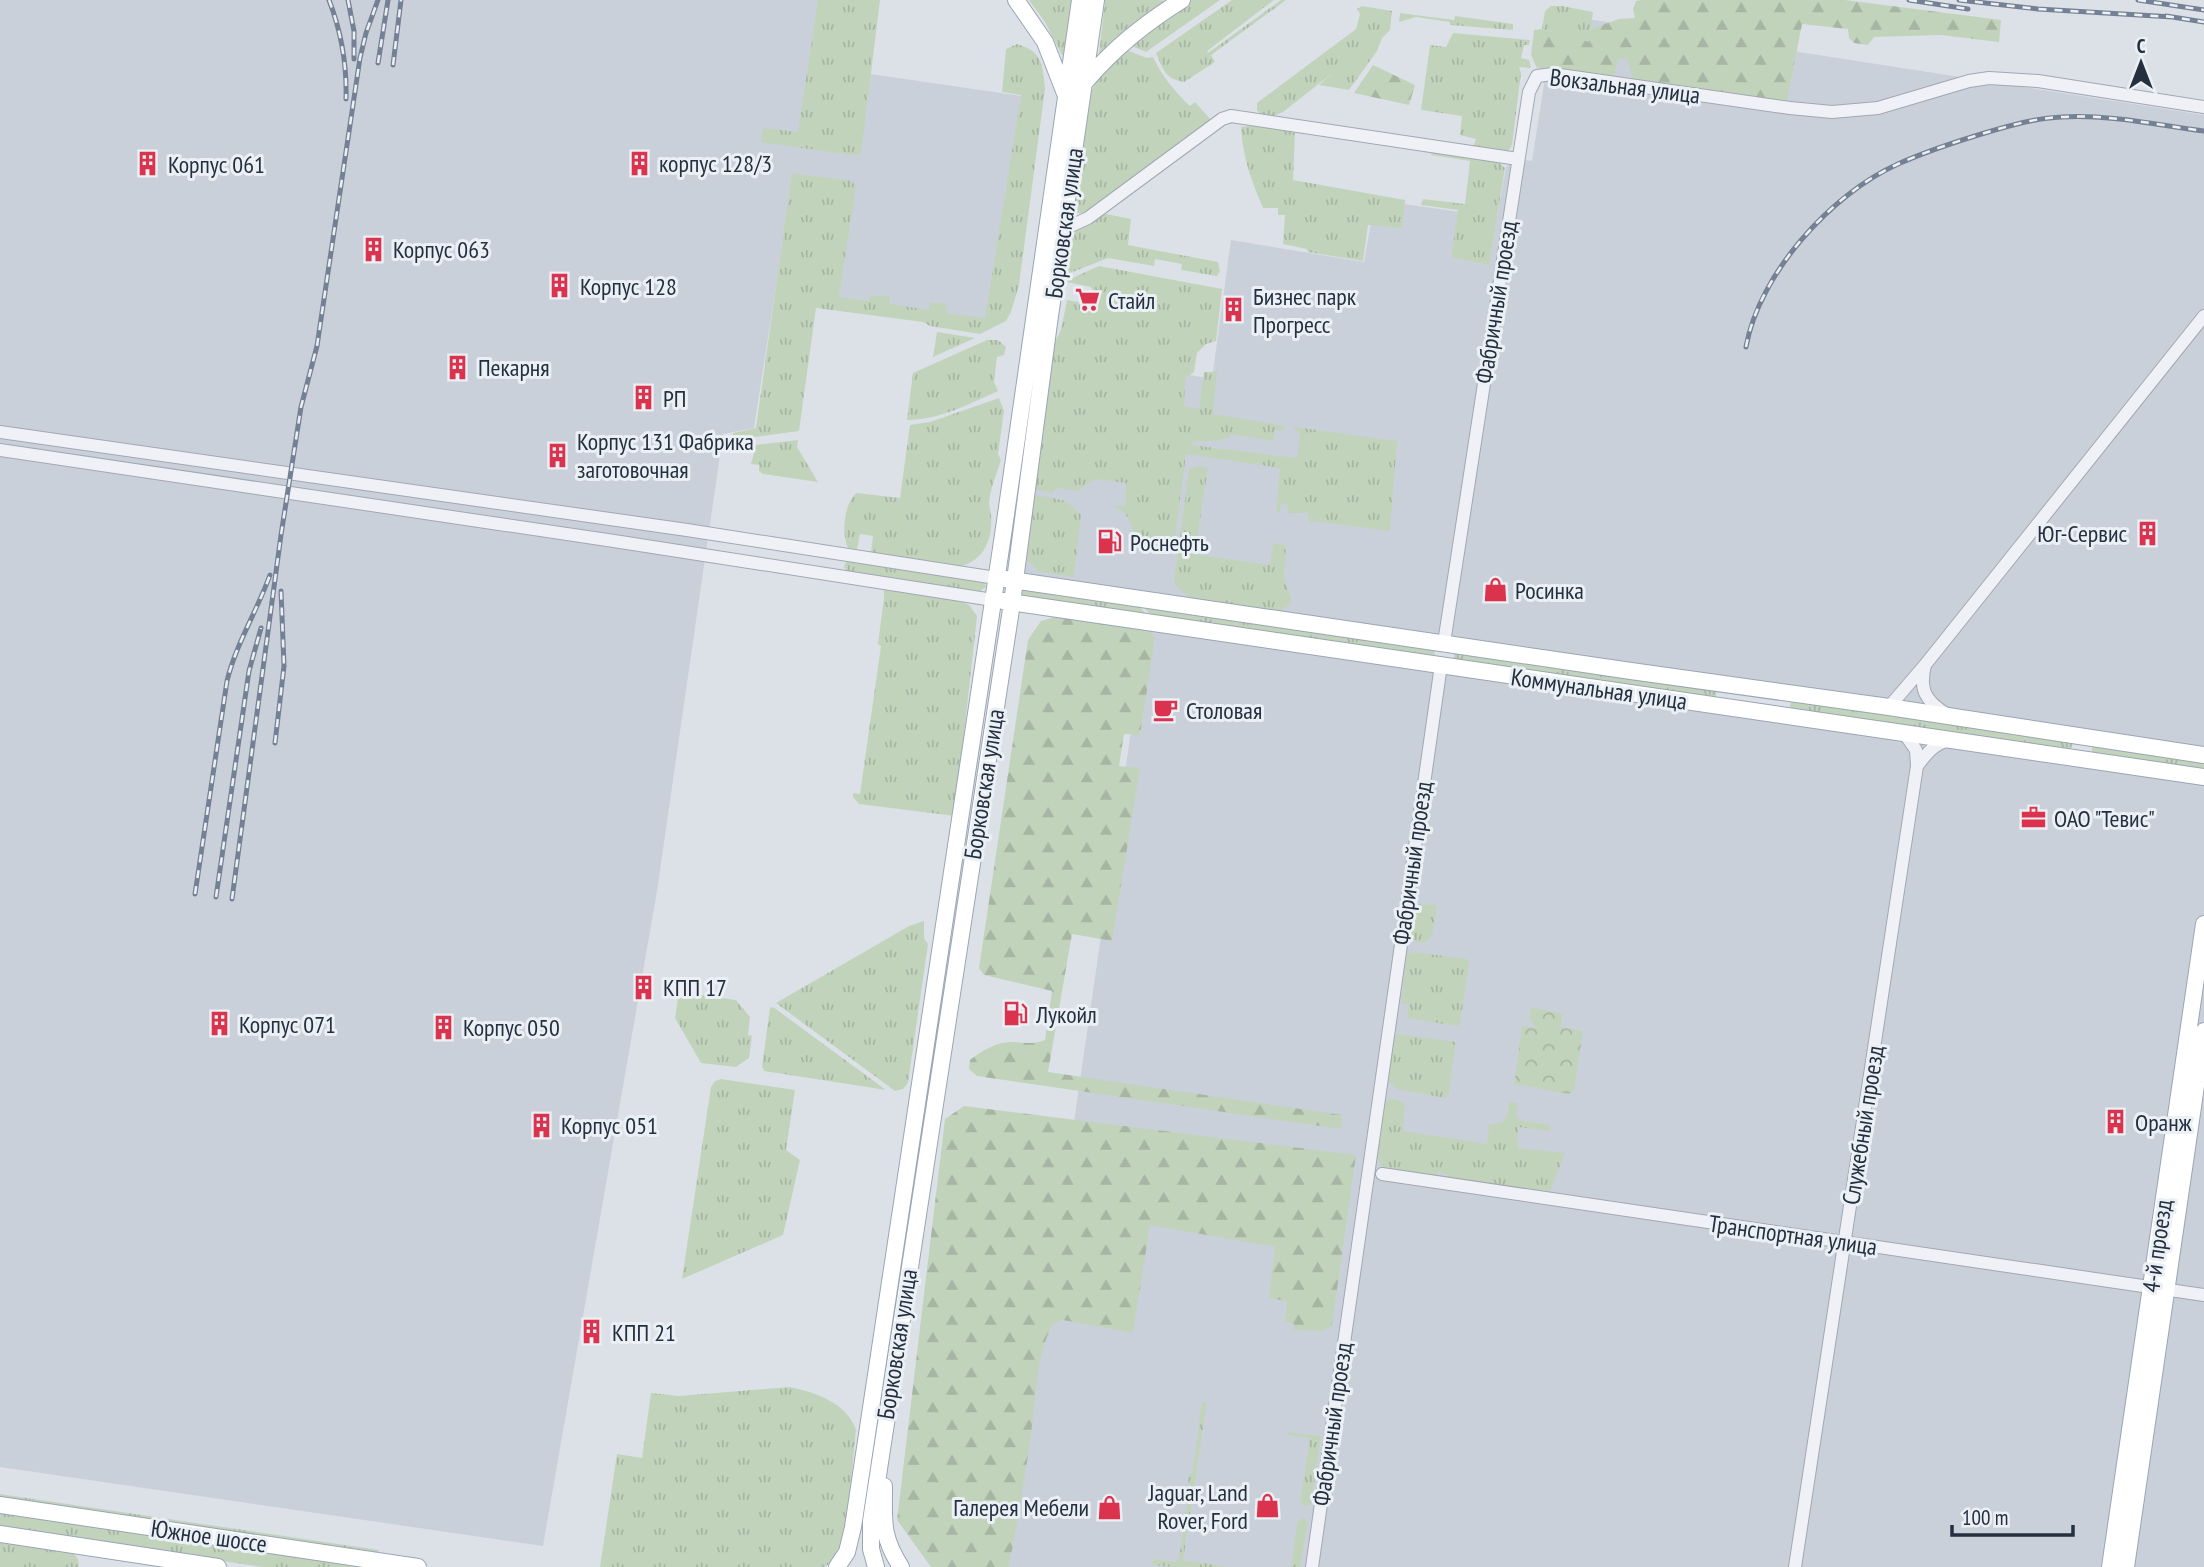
<svg xmlns="http://www.w3.org/2000/svg" width="2204" height="1567" viewBox="0 0 2204 1567" font-family="'PT Sans Narrow',sans-serif">
<style>
.built{fill:#cad0da}
.grass{fill:url(#grass-tufts)}
.forest{fill:url(#forest-firs)}
.park{fill:url(#park-crowns)}
.lines{fill:none;stroke-linecap:round;stroke-linejoin:round}
.minor-casing{stroke:#a1a8b2;stroke-width:14}
.major-casing{stroke:#9aa5b5;stroke-width:18}
.minor{stroke:#eff1f6;stroke-width:12}
.major{stroke:#fff;stroke-width:16}
.rail-casing{stroke:#748093;stroke-width:5}
.rail{stroke:#ebf0f5;stroke-width:2.5;stroke-dasharray:8;stroke-linecap:butt}
.labels{text-anchor:middle;dominant-baseline:central;stroke-width:6;stroke-linejoin:round;paint-order:stroke}
.street-label{font-size:24px;fill:#242f40;stroke:#ebf0f5}
.poi-label{font-size:24px;fill:#242f40;stroke:#ebf0f5;text-anchor:start}
</style>
<defs>
<pattern id="grass-tufts" width="24" height="20" patternUnits="userSpaceOnUse" patternTransform="scale(1.75)"><rect width="24" height="20" fill="#c2d3bc"/><path d="M3 7l-1-3M5 7V3M7 7l1-3M15 17l-1-3M17 17v-4M19 17l1-3" fill="none" stroke="#a7b5a3"/></pattern>
<pattern id="forest-firs" width="22" height="20" patternUnits="userSpaceOnUse" patternTransform="scale(1.75)"><rect width="22" height="20" fill="#c2d3bc"/><path d="M5 1l3.5 6h-7zM16 11l3.5 6h-7z" fill="#a7b5a3"/></pattern>
<pattern id="park-crowns" width="20" height="18" patternUnits="userSpaceOnUse" patternTransform="scale(1.75)"><rect width="20" height="18" fill="#c2d3bc"/><path d="M2 6a3 3 0 1 1 6 0M12 15a3 3 0 1 1 6 0" fill="none" stroke="#a7b5a3"/></pattern>
</defs>
<rect width="100%" height="100%" fill="#dce1e8"/>
<path class="built" d="M0,0H819L850,71L1021,96L989,321L821,295L793,177L754,428L723,434L657,891L543,1546L0,1467Z
M1555,14L2204,115V751L1022,573L1056,351L1212,379L1231,240L1364,262L1375,200L1497,217L1506,167L1518,159L1532,161Z
M1146,628L2204,783V1567H1009Z"/>
<path class="grass" d="M818,0H880L861,154L852,155L761,142L763,128L798,132Z
M1029,0H1073L1067,55H1062L1045,22Z
M1105,0H1158L1165,1L1166,5L1099,56Z
M1192,0H1220L1146,52L1129,45Z
M1232,0H1274L1207,51L1208,53L1281,0H1286L1211,55L1215,62L1184,82C1165,79 1163,69 1156,53Z
M1362,6L1392,11L1390,30L1382,38L1377,51L1349,90L1319,85L1334,72L1283,112L1274,116L1261,115L1257,110V103L1356,29L1360,14L1357,9Z
M1551,6H1562L1593,12L1589,42L1542,29L1545,11Z
M1400,13L1454,20L1455,16L1513,24V30L1450,25V22L1416,17L1399,22Z
M1453,33L1530,40L1529,45H1524L1521,58L1529,60L1531,68L1519,67L1521,73L1512,145L1507,153L1473,147L1476,139L1460,135L1462,116L1421,110L1430,45L1446,47Z
M1017,44C1042,51 1043,65 1045,89L1019,285L1011,312L1006,321L980,334L930,326L923,322L816,308L799,431L754,437L733,435V433L756,428L792,173L852,181L856,187L839,297L869,301L871,295L890,297V304L929,310L930,302L947,304V313L985,318L1021,95L1002,92L1006,49Z
M1124,49L1147,58L1153,57C1162,76 1175,92 1190,106L1195,102L1211,120L1083,213H1072L1092,90L1098,78Z
M1256,125L1295,133L1293,180L1405,200L1402,228L1368,225L1363,261L1308,252L1307,249L1283,244L1285,215H1278V208H1263C1252,183 1242,155 1241,127Z
M1432,151L1497,161L1505,168L1489,265L1451,257L1458,210L1421,205L1423,199L1465,204L1470,161L1431,155Z
M1106,214L1131,219L1128,245L1218,262L1220,271L1217,276L1181,270L1182,264L1155,259L1154,266L1108,258L1065,275C1065,265 1062,249 1067,240C1072,231 1095,216 1106,214Z
M1099,266L1222,289L1216,341L1206,344L1197,353L1194,372L1185,378L1184,406L1199,409L1204,372H1217L1213,414L1285,426L1284,431L1275,430L1274,441L1230,434V437L1218,441H1193L1192,445L1297,458L1300,432L1294,430L1295,427L1397,441L1390,531L1313,521L1312,524L1309,523L1308,513H1288V505L1281,504L1280,513L1276,512L1280,468L1186,454L1174,546L1170,547H1144L1139,543L1125,513L1112,505L1126,506V483L1096,479L1077,491L1058,488L1052,493L1033,489L1054,344L1061,330L1067,300L1078,302L1082,309H1093L1095,294L1091,287L1067,282L1068,280Z
M937,332L975,338L933,357Z
M987,340H998L1006,347L1004,355L997,357L994,382L998,391C969,404 939,420 907,420L913,373Z
M999,398L1004,411L998,454L1001,460C997,473 990,489 989,503C989,506 991,511 991,514C993,538 985,559 962,566L871,552L873,536L860,534L857,549L848,548C841,534 844,502 857,493L900,498L910,425L930,422Z
M798,440L797,447L818,482L763,474L759,471V465L751,464L756,445Z
M1199,466L1208,468L1197,540L1192,544L1184,543L1180,538L1189,469Z
M1037,495L1066,501L1081,515L1074,577L1039,572L1027,560L1034,497Z
M1273,543L1286,545L1284,578L1291,598L1290,604L1280,612L1190,598L1174,584L1178,552L1270,565Z
M847,561L984,581L986,587L980,591H971L847,573L844,566Z
M1019,587L1137,603L1149,618L1023,598L1015,590Z
M888,588L956,599L969,605L977,616L955,816L859,804L853,797V793L860,794L881,646L878,644L884,598V589Z
M1141,604L1435,650L1434,657L1153,618Z
M1454,652L1717,688L1715,702L1454,661Z
M1794,700L2073,742L2071,750L1791,710L1790,704Z
M2092,745L2204,758V772L2092,753Z
M1416,904L1437,905L1432,935L1426,942L1421,943L1407,939L1411,907Z
M924,921V938L928,944L908,1083L903,1089L895,1091L776,1003L909,926Z
M1413,952L1467,959L1469,963L1460,1024L1456,1026L1407,1018L1409,1005L1401,1004L1407,954Z
M679,992L736,1000L750,1017L748,1035L752,1036L749,1058L736,1067L701,1063L675,1018Z
M773,1007L886,1090L764,1071L762,1066L770,1008Z
M1397,1034L1456,1042L1449,1093L1445,1098L1397,1089L1387,1080L1393,1038Z
M721,1079L795,1090L786,1150L800,1160L783,1235L682,1279L711,1087L715,1081Z
M1392,1099L1401,1101L1405,1104L1403,1131L1487,1144L1489,1125L1503,1122L1508,1113L1509,1102L1518,1103L1516,1116L1520,1120L1550,1125L1549,1131L1518,1127L1517,1148L1565,1153L1551,1190L1545,1192L1451,1180L1446,1174L1437,1172V1177L1385,1168L1380,1164L1377,1156L1383,1102Z
M790,1387C817,1393 845,1402 856,1429L845,1544L831,1563L824,1567H600L617,1454L642,1458L651,1393L679,1396Z
M1202,1402H1207L1183,1560L1230,1567H1173L1152,1565L1153,1559L1176,1562L1179,1559L1190,1484L1188,1483L1189,1474H1192Z
M1287,1432L1321,1436L1311,1504L1307,1506L1303,1505L1300,1501L1310,1438L1287,1435Z
M0,1494L379,1550L377,1555L0,1500Z
M0,1512L368,1567H262L0,1528Z
M1304,1518L1308,1523L1300,1567H1291L1297,1524L1299,1520Z
M0,1542L73,1553L78,1559L79,1567H0Z"/>
<path class="forest" d="M1641,0H1845L2001,20L1999,42L1941,35L1874,37L1868,45L1854,43L1849,38L1848,29L1802,24L1787,101L1633,80L1627,59H1618L1614,78L1537,68L1531,55L1534,30L1542,29L1589,42L1591,29L1619,19L1635,18L1633,9L1636,1Z
M1373,65L1415,85L1409,105L1354,93Z
M1058,616L1146,628L1155,637L1140,735L1124,734L1119,766L1140,768L1112,941L1072,934L1048,1072L1342,1115L1341,1129L977,1076L969,1069L970,1060C981,1051 997,1042 1011,1042C1023,1042 1034,1045 1045,1040L1052,991L984,975L979,968L1028,640L1041,621Z
M964,1106L1356,1155L1332,1325L1324,1331L1294,1330V1324L1285,1322L1287,1301L1269,1298L1275,1247L1150,1225L1133,1333L1063,1320L1052,1325C1036,1358 1036,1397 1031,1434C1025,1479 1017,1523 1009,1567H931L897,1520L945,1119Z"/>
<path class="park" d="M1531,1007L1563,1014L1560,1027L1583,1031L1574,1091L1568,1094L1514,1084L1522,1026L1536,1028L1529,1018Z"/>
<g class="lines">
<defs>
<path id="minor" d="M1062,230L1088,218L1222,119L1231,116L1518,159
M0,432L687,530L996,578
M0,450L614,541L993,600
M1444,643L1529,92L1537,76L1553,74L1790,108L1832,112L1878,108L1969,81L1989,78L2038,81L2204,107
M1925,665C1919,690 1925,700 1946,714
M1889,707L1925,665L2204,316
M1917,766C1927,753 1933,745 1948,740
M1382,1174L2204,1295
M1312,1567L1441,665
M1795,1567L1917,766L1916,750L1904,733"/>
<path id="major" d="M1016,0L1045,42L1066,96
M1085,82C1114,48 1144,24 1182,0
M1005,579L1631,671L1889,707L2204,755
M1003,601L2204,777
M884,1486C884,1521 881,1536 901,1567
M0,1505L418,1567
M0,1534L218,1567
M837,1567L847,1552L853,1527L1003,535L1080,0
M876,1567L871,1549V1521L1012,603L1049,323L1096,0
M2110,1567L2204,924
M2126,1567L2204,1031"/>
</defs>
<use href="#minor" class="minor-casing"/>
<use href="#major" class="major-casing"/>
<use href="#minor" class="minor"/>
<use href="#major" class="major"/>
<defs>
<path id="rail" d="M329,0C341,31 347,66 346,99
M348,0L354,31V59
M1909,0L1968,9
M1959,0L2038,9L2173,17
M2138,0L2204,10
M2166,16L2204,22
M378,63L388,0
M393,65L401,0
M1746,347C1759,274 1831,194 1898,164C1927,151 1958,141 1988,132C2012,125 2036,118 2061,117C2109,114 2157,125 2204,131
M275,743L284,666L281,591
M195,894L227,681C236,644 257,611 270,575
M216,897L249,671L261,628
M232,899L281,535L301,407L317,346L360,58L366,33L378,0"/>
</defs>
<use href="#rail" class="rail-casing"/>
<use href="#rail" class="rail"/>
</g>
<defs>
<symbol id="building-bare" viewBox="-9 -9 18 18"><path d="M-4-6H4V6H1V3H-1V6H-4ZM-2.5-4.3h1.7v1.8h-1.7ZM.8-4.3h1.7v1.8H.8ZM-2.5-1h1.7V.8h-1.7ZM.8-1h1.7V.8H.8Z" fill="#db324e" stroke="#ebf0f5" stroke-width="2.5" paint-order="stroke"/></symbol>
<symbol id="supermarket-bare" viewBox="-9 -9 18 18"><path d="M-6-5.5h2.5l.6 2H6L4.5 2H-2.5L-4.4-4H-6ZM-1.5 3.2a1.3 1.3 0 1 0 .1 0ZM3 3.2a1.3 1.3 0 1 0 .1 0Z" fill="#db324e" stroke="#ebf0f5" stroke-width="2.5" paint-order="stroke"/></symbol>
<symbol id="fuel-bare" viewBox="-9 -9 18 18"><path d="M-5.5-6h7V0h2V4h1.3V-2.5L3-4.5l.8-.8L6-3V5H2.5V1h-1V6h-7ZM-4.2-4.7v3.2H.2V-4.7Z" fill="#db324e" stroke="#ebf0f5" stroke-width="2.5" paint-order="stroke"/></symbol>
<symbol id="shop-bare" viewBox="-9 -9 18 18"><path d="M-5-2.5h2.3a2.7 3.5 0 0 1 5.4 0H5L5.5 6h-11ZM-1.5-2.5h3a1.5 2.3 0 0 0-3 0Z" fill="#db324e" stroke="#ebf0f5" stroke-width="2.5" paint-order="stroke"/></symbol>
<symbol id="cafe-bare" viewBox="-9 -9 18 18"><path d="M-5.5-4.5H6V0H3Q3 3.5 0 3.5H-2.5Q-5.5 3.5-5.5 0ZM3-3.2v2h1.7v-2ZM-6 4.5H4V6H-6Z" fill="#db324e" stroke="#ebf0f5" stroke-width="2.5" paint-order="stroke"/></symbol>
<symbol id="office-bare" viewBox="-9 -9 18 18"><path d="M-6-3h4V-5.5h4V-3h4V5H-6ZM-1-4.5V-3h2v-1.5ZM-6 0V1H6V0Z" fill="#db324e" stroke="#ebf0f5" stroke-width="2.5" paint-order="stroke"/></symbol>
</defs>
<g fill-rule="evenodd">
<use href="#building-bare" x="622" y="146" width="35" height="35"/>
<use href="#building-bare" x="130" y="146" width="35" height="35"/>
<use href="#building-bare" x="356" y="232" width="35" height="35"/>
<use href="#building-bare" x="542" y="268" width="35" height="35"/>
<use href="#supermarket-bare" x="1070" y="282" width="35" height="35"/>
<use href="#building-bare" x="1216" y="292" width="35" height="35"/>
<use href="#building-bare" x="440" y="350" width="35" height="35"/>
<use href="#building-bare" x="626" y="380" width="35" height="35"/>
<use href="#building-bare" x="540" y="438" width="35" height="35"/>
<use href="#building-bare" x="2130" y="516" width="35" height="35"/>
<use href="#fuel-bare" x="1092" y="524" width="35" height="35"/>
<use href="#shop-bare" x="1478" y="572" width="35" height="35"/>
<use href="#cafe-bare" x="1148" y="692" width="35" height="35"/>
<use href="#office-bare" x="2016" y="800" width="35" height="35"/>
<use href="#building-bare" x="626" y="970" width="35" height="35"/>
<use href="#fuel-bare" x="998" y="996" width="35" height="35"/>
<use href="#building-bare" x="202" y="1006" width="35" height="35"/>
<use href="#building-bare" x="426" y="1010" width="35" height="35"/>
<use href="#building-bare" x="2098" y="1104" width="35" height="35"/>
<use href="#building-bare" x="524" y="1108" width="35" height="35"/>
<use href="#building-bare" x="574" y="1314" width="35" height="35"/>
<use href="#shop-bare" x="1250" y="1488" width="35" height="35"/>
<use href="#shop-bare" x="1092" y="1490" width="35" height="35"/>
</g>
<g class="labels">
<g class="street-label">
<text transform="translate(1625 86) rotate(7)">Вокзальная улица</text>
<text transform="translate(1064 223) rotate(-82)">Борковская улица</text>
<text transform="translate(1496 302) rotate(-81)">Фабричный проезд</text>
<text transform="translate(1599 689) rotate(8)">Коммунальная улица</text>
<text transform="translate(984 784) rotate(-81)">Борковская улица</text>
<text transform="translate(1412 863) rotate(-82)">Фабричный проезд</text>
<text transform="translate(1863 1125) rotate(-81)">Служебный проезд</text>
<text transform="translate(1793 1235) rotate(8)">Транспортная улица</text>
<text transform="translate(2157 1246) rotate(-82)">4-й проезд</text>
<text transform="translate(897 1344) rotate(-81)">Борковская улица</text>
<text transform="translate(1332 1424) rotate(-82)">Фабричный проезд</text>
<text transform="translate(209 1536) rotate(8)">Южное шоссе</text>
</g>
<g class="poi-label">
<text x="659" y="163">корпус 128/3</text>
<text x="168" y="164">Корпус 061</text>
<text x="393" y="249">Корпус 063</text>
<text x="580" y="286">Корпус 128</text>
<text x="1253" y="296">Бизнес парк<tspan x="1253" dy="28">Прогресс</tspan></text>
<text x="1108" y="300">Стайл</text>
<text x="478" y="367">Пекарня</text>
<text x="663" y="398">РП</text>
<text x="577" y="441">Корпус 131 Фабрика<tspan x="577" dy="28">заготовочная</tspan></text>
<text x="2127" y="533" text-anchor="end">Юг-Сервис</text>
<text x="1130" y="542">Роснефть</text>
<text x="1515" y="590">Росинка</text>
<text x="1186" y="710">Столовая</text>
<text x="2054" y="818">ОАО "Тевис"</text>
<text x="663" y="987">КПП 17</text>
<text x="1036" y="1014">Лукойл</text>
<text x="239" y="1024">Корпус 071</text>
<text x="463" y="1027">Корпус 050</text>
<text x="2135" y="1122">Оранж</text>
<text x="561" y="1125">Корпус 051</text>
<text x="612" y="1332">КПП 21</text>
<text x="1248" y="1492" text-anchor="end">Jaguar, Land<tspan x="1248" dy="28">Rover, Ford</tspan></text>
<text x="1089" y="1507" text-anchor="end">Галерея Мебели</text>
</g>
</g>
<g transform="translate(2141 63)" stroke="#ebf0f5" stroke-width="5" paint-order="stroke">
<path d="M0-5L12 26L0 18L-12 26Z" fill="#242f40"/>
<text y="-10" font-size="19" font-weight="bold" text-anchor="middle" fill="#242f40">С</text>
</g>
<path d="M1952 1525v10h121v-10" fill="none" stroke="#242f40" stroke-width="3.5"/>
<text x="1962" y="1525" font-size="21" fill="#242f40" stroke="#ebf0f5" stroke-width="5" paint-order="stroke">100 m</text>
</svg>
